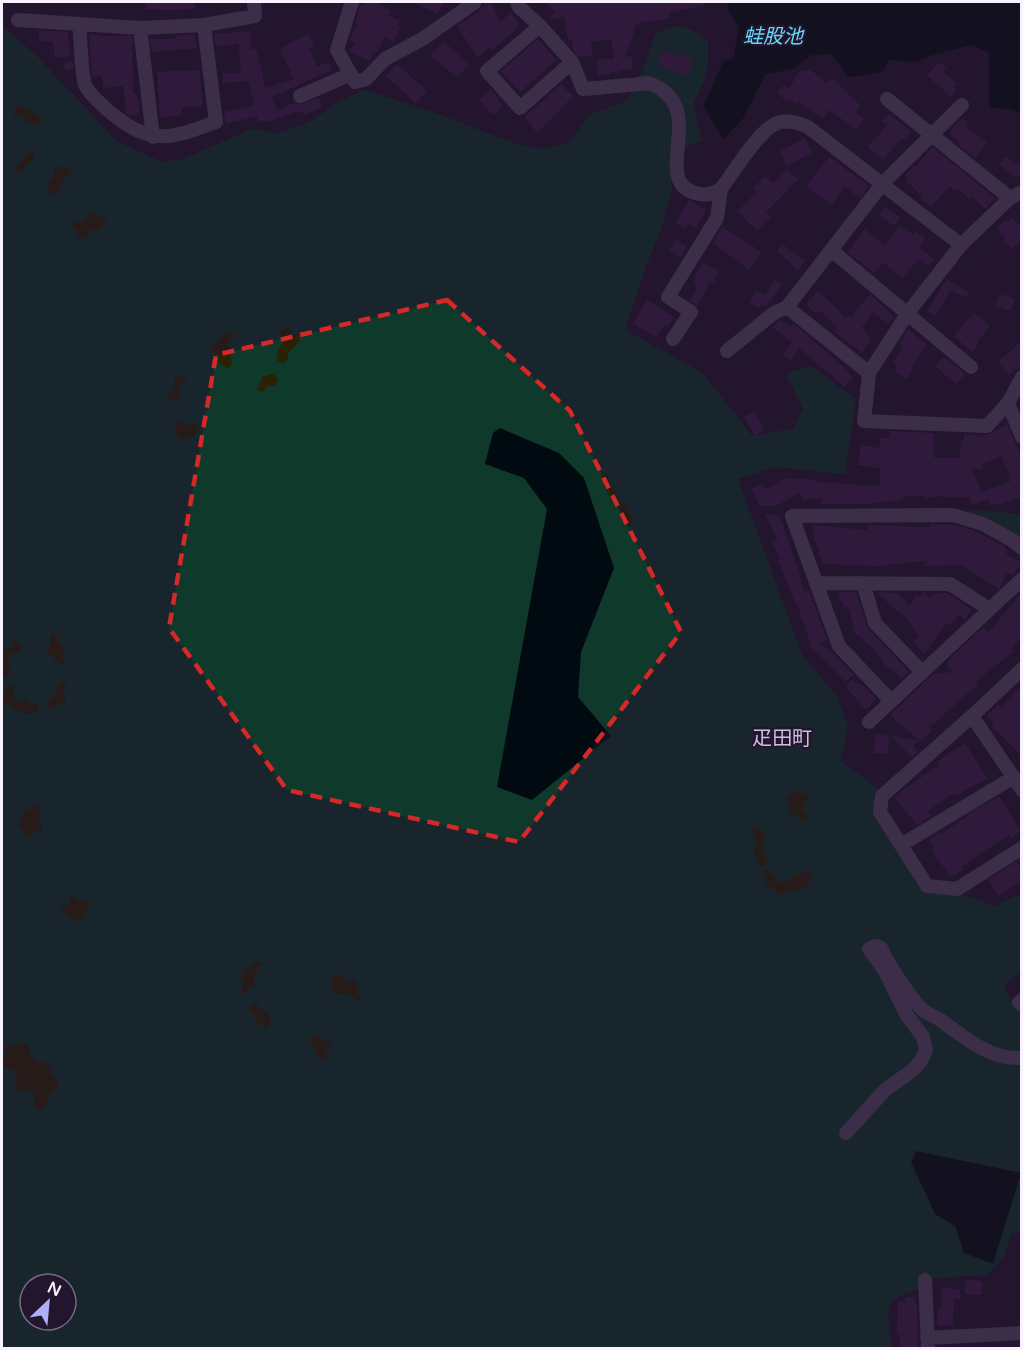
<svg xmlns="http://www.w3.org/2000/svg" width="1023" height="1350" viewBox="0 0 1023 1350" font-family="'Varela Round','Noto Sans JP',sans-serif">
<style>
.green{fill:#0f392a;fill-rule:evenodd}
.sand{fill:#2a2202}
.water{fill:#000a10}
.building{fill:#40214d;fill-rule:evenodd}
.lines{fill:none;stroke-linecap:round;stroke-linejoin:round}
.minor{stroke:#5b4c69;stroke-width:14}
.marked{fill:none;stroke:#d62828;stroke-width:4.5;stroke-dasharray:12 8;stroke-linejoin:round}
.labels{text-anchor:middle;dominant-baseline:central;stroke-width:4.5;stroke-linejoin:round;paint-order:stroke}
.water-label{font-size:20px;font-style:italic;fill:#61daf7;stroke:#22152e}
.neighbourhood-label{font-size:20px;fill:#cdbdde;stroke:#22152e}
</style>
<rect width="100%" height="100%" fill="#22152e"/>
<path class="green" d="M2,26L35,54L116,141L162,162L183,159L254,128L276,134L310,122L341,100L365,90L428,110L513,143L541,149L569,143L589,115L627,101L643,69L655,34C680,23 686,24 708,40V63L704,81L693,105L702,140L669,155L672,192L661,229L645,269L625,330L703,373L752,436L793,429L803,409L786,374L811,366L856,399L845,474L777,467L738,479L802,655L837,696L848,726L841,761L878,789L877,817L900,853L919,889L964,895L994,906L1021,894V972L1004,985L1009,996L1021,1012V1233L1012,1234L1003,1258L987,1275L933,1278L921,1288L899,1296L891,1302L888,1313L891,1348H2ZM30,1284H66V1320H30Z
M965,509L1021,514V538L994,521Z"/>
<path class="sand" d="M19,105L39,116L41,123L35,125L23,119L20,115L13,116L14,109Z
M34,151L35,156L20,173L15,171V166L20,164C22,158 27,152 34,151Z
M67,166L71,172L63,179C62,187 60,193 51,195L47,183L54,176L53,172L57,167Z
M92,213L97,215H102L107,223L98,230L93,229L85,238L77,237V231L71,225L74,221L82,222Z
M288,327L292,333L299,337V342L288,353V359L283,363L277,361L278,349C285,343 283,339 280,331Z
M232,331L235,334C229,340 227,344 232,352L230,357L232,362L229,369L218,362L219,355L212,352L210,347L221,338L222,334Z
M180,374L187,380L179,388L180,403L166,398L168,394L174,389L175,376Z
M273,374L278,380L276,385L268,386L263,392L257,390L262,377Z
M179,419L185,426L193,422L200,428L195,436L185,440L178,437L174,424Z
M606,473L610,478V486L616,491L617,498L611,499L606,490L601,476Z
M620,502L625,503L634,523L628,526C623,520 623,513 618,507Z
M50,634H56L59,643L67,650L63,654V658L66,664L62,666C56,662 52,655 46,651L51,643Z
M15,641L22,646L20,651L10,655L8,663L10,674L7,678H3L2,647L7,649L12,647L11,643Z
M62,681L67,685L62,692L66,701L64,707L60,704L55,705L53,709L46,706L49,700L56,693C55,687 57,684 62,681Z
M11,685L14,689L13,697L17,701L25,700L31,705L37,704L39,707L35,713L26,714L20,710L17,711L3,701L7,686Z
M793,791L798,794H805L809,798L803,806V811L809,815L805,822L789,811L790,804L787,802L786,797Z
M34,806H38L42,810L38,818L42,823V829L30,837L24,834V829L19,824L25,809L31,810Z
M756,826L765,835L762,850L768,862L764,866L759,865L754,850L756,842L751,830Z
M764,870H769L778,882C789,881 797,872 809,872L813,878L805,888L781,895L765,884Z
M75,896L79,902L87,899L90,903L81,920L76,921L61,911L63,906L70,904V899Z
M257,961L263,963L255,974V987L249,988L247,994L241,992L243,982L240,978L245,968L251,967Z
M341,974L346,981L354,980L359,984L356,991L362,999L356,1002L348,993L336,994L331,991L333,986L331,980L332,976Z
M257,1003L259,1009L267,1012L271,1023L266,1029L263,1025L253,1024L257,1017L249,1011L252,1004Z
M312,1035H317L323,1042L328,1040L332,1045L325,1051L328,1056L322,1060L315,1055L316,1047L309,1042Z
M20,1043L27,1045L32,1057L39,1063L45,1062L51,1068V1073L56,1079L58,1086L47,1097L48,1101L46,1106L38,1110L35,1109L34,1094L30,1091L19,1090L15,1082L17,1076L13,1071L2,1065L3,1059L7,1055L4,1048L10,1044L15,1046Z"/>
<path class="water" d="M728,2H1021V113L1011,109L989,108V52L971,45L933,55L916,62L889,60L883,72L849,77L831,54L812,55L795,68L765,75L742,120L723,139L703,106L724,60L733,59L739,26L729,13Z
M500,428L559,453L584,478L614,568L581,652L578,697L611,736L532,800L497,787L547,509L524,478L485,464L493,433Z
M916,1151L1021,1173L993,1264L964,1253L955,1226L935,1214L911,1162Z"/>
<path class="building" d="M146,2H195V9L170,10L145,9Z
M365,2H374L391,11L388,15L399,21L397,25L400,27L393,42L385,37L376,54L374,53L369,61L350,51L355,43L350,40L358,23L355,22L361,5L362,6Z
M413,2H444L437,14Z
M491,2L500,22L511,13L519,24L518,25L519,27L492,50L490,47L478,58L457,26L481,10L483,5Z
M546,2H704V5L669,13L670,18L637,23L625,57L631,56L633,69L619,71L617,77L616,71L610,72V75H598L597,59H614L612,40L591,41L592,56L579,57L573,50L572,39L568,40L564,17L548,19L555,12Z
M39,30L68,32L70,56L55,58L53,42L38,41Z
M251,31V49H257L265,88L294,79L280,50L283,48V47L308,34L314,47L309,49L317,67L329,62L332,70L272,97L277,110L295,103L303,104L318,98L322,107L305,115L304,112L300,113L299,111L269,121L258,122L257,116L226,124L224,112L254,105L249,81L223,83V73H241L239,46L238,44L216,46L214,34Z
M89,34L104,36H132L133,94H137L140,114L130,116L126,113L123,86L103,88L102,76L92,77Z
M195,34L196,48L152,52L150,39H176V36Z
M538,39L556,60L520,92L501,71Z
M443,41L469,64L457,77L430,56Z
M662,50L693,58L688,77L658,65Z
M64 66a5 5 0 1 1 10 0a5 5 0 1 1-10 0Z
M939,62L946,68L943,72L957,84L954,87L957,90L951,97L927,75Z
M397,64L427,91L416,103L386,76Z
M199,70L203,105L182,108V114L178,116L160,117L157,72Z
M810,70L827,83L832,78L860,105L856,113L864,118L856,129L829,110L822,119L799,102L797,104L789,98L787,101L777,93L784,85L789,89L799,72Z
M561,84L573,96L537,133L525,117Z
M491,89L503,106L493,115L479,100Z
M889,114L911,132L905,140L902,138L883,160L868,147L887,125L882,121Z
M962,118L968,122L965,126L987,142L976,158L959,146L961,143L949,133Z
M805,138L812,153L787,166L780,151Z
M932,147L995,198L985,209L972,197L970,200L957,188L955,191L950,186L931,207L920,197L922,195L906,181L908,178L905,176L914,165L916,167Z
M1005,156L1022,167V172L1017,178L999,165Z
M829,157L869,186L860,198L845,186L832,205L806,186Z
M787,169L798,179L766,212L771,217L757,231L738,211L757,192L753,188L765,176L773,184Z
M689,200L706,210L696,228L689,224L686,229L676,223Z
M885,206L900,218L894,226L879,215Z
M1013,218L1022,228V240L1012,249L1003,240L1005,238L997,228L1006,220L1008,222Z
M900,225L913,235L916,231L926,238L919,247L934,259L928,266L918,259L902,278L883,262L874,273L848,252L865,229L884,245Z
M722,227L762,252L749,270L713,243Z
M676,240L687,246L680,258L669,251Z
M782,244L805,261L798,270L777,251Z
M702,262L719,271L713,283L710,282L697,306L690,301L698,286L693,284L696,278L695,277Z
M774,279L782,285L765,307L761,305L759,308L749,302L757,291L765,295Z
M947,279L969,293L968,297L948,290L950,292L935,316L927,311Z
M818,291L846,318L848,315L851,317L870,294L894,317L888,324L873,312L862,327L871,339L862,353L835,332L838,328L819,310L816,313L806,304Z
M999,294L1015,299L1011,311L995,306Z
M647,300L674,317L667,327L664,325L656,337L633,323Z
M974,312L990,326L977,342L979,343L972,352L954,336Z
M781,320L790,327L793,323L849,372L848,373L853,377L845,387L799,348L790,361L782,355L792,342L772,327Z
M908,329L927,345L911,368L913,369L907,379L895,371L898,367L893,363L904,346L899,343Z
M1022,341V365L1009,375L998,362Z
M942,358L944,359L946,358L965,374L956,384L935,366Z
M754,411L764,430L755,436L744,417Z
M1007,424L1022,459V496L997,505L996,503L990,505L988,499L972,505L969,496L964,498L939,496L925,499V495L903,497L902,500L866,504H822V498L804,500L798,493L776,506H760L751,489L762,485L764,489L781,483L780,480L789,478L817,480V482L880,486V468L858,465L861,445L880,448V438H890V431L934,433V458H960L961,441H964V434L978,435V437L990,434ZM1001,456L1010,476L1008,477L1010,482L981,492L972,470L983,468L982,464Z
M765,514L780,516L805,592L809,590L827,640L818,643L834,654L854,675L845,682L828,663L812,649L804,622L798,613L802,612L793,598L778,560L781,559L772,541L778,540Z
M930,524L955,525L972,530L1002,545L1007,550L1006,554L1021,562L1013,575L1007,573L999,589L960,565L924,566L925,561L878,566L823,564L815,540H814L813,525L867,530L869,525L930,527Z
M841,592H856L868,629L909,672L901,679L890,667L888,668L875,650L851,629L854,626L848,606L845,607L838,593Z
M880,592L898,593L910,606L917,594L921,598L922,593H925L929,598L934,593H947L971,609L965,620L959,614L951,625L947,622L924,654L913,641L919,637L908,620L878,594Z
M1022,592V636L1011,649L1013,652L976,681L978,684L929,728L932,731L920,741L890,715L933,674L953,672L946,664L952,656L983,628L989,632Z
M851,680L864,686L876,699L866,710L845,686Z
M1022,686V756L991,726L994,724L987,715L998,705L1000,708Z
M875,734L889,736L888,754L874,753Z
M891,736L919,741L913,746L918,752L912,757Z
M965,743L987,778L956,796L954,793L928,811L931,816L917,825L894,797L939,765L937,762Z
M999,796L1021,831L1011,838L1009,835L984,851L962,866L964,869L951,877L931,850L935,848L929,839L939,832L941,835L971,813Z
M1016,862L1022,870V881L998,895L988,880Z
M965,1280L982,1281V1295L965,1294Z
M941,1288L960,1289V1299H954L953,1325H937L938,1310H941Z
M905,1297H915V1304H917L918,1348H900V1334H897L898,1302H905Z"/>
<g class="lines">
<path class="minor" d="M352,2L337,50L355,82L366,79L385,59L424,38L475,2
M517,2L519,7L540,26L572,62L583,89C599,88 614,86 630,85C635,85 643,83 648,83C655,85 663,90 668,95C697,124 655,182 695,193C705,196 712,194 721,189C734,172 760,127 780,122C790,120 798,123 808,127L961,245
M18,20L140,28L204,25L255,16L254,2
M79,25C81,39 81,73 85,85C89,94 103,106 110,112C151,146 170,139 216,122L204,25
M540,26L487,71L520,108L572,62
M140,28L153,137
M300,96L351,74
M887,99L1010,198
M831,250L971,367
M787,307L869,373
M673,339L691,312L668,297L717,218L721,189
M727,351L774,313L787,307L883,183L962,105
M1022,377L1008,403L1022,437
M1008,403L987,426L864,421L869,373L907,314L961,245L1010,198L1022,192
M816,583L950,584L989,609
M863,583L875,623L922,672
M1022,669L972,716L882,796L880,812L927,886L957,889L1022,848
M891,701L839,646L792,516L953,515L983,524L1012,540L1022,548
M972,716L1022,790
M869,722L1022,579
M901,845L1014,777
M1022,1000L1019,1002L1022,1005
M846,1133L885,1090L913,1070L921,1061L926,1050L923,1037L906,1014L885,971L869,949L875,946L881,948C886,961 912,1001 923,1010C927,1014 934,1016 939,1019C964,1037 989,1060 1022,1058
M925,1280L928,1348
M927,1338L1022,1333"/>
</g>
<path d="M0 0H1023V1350H0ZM447,300L570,411L681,632L519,842L287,790L169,628L216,355Z" fill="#22152e" fill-opacity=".55" fill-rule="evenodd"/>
<path class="marked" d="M447,300L570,411L681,632L519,842L287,790L169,628L216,355Z"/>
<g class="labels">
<g class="water-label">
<text x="773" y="37">蛙股池</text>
</g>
<g class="neighbourhood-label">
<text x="782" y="739">疋田町</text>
</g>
</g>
<rect width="1023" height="1350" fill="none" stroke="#f7f2fd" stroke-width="6"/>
<g transform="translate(48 1302) rotate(26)"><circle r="28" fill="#22152e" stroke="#776d81" stroke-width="1.5"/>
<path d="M0-4.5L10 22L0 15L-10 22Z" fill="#adaffb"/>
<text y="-9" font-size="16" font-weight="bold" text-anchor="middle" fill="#f7f2fd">N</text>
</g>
</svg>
